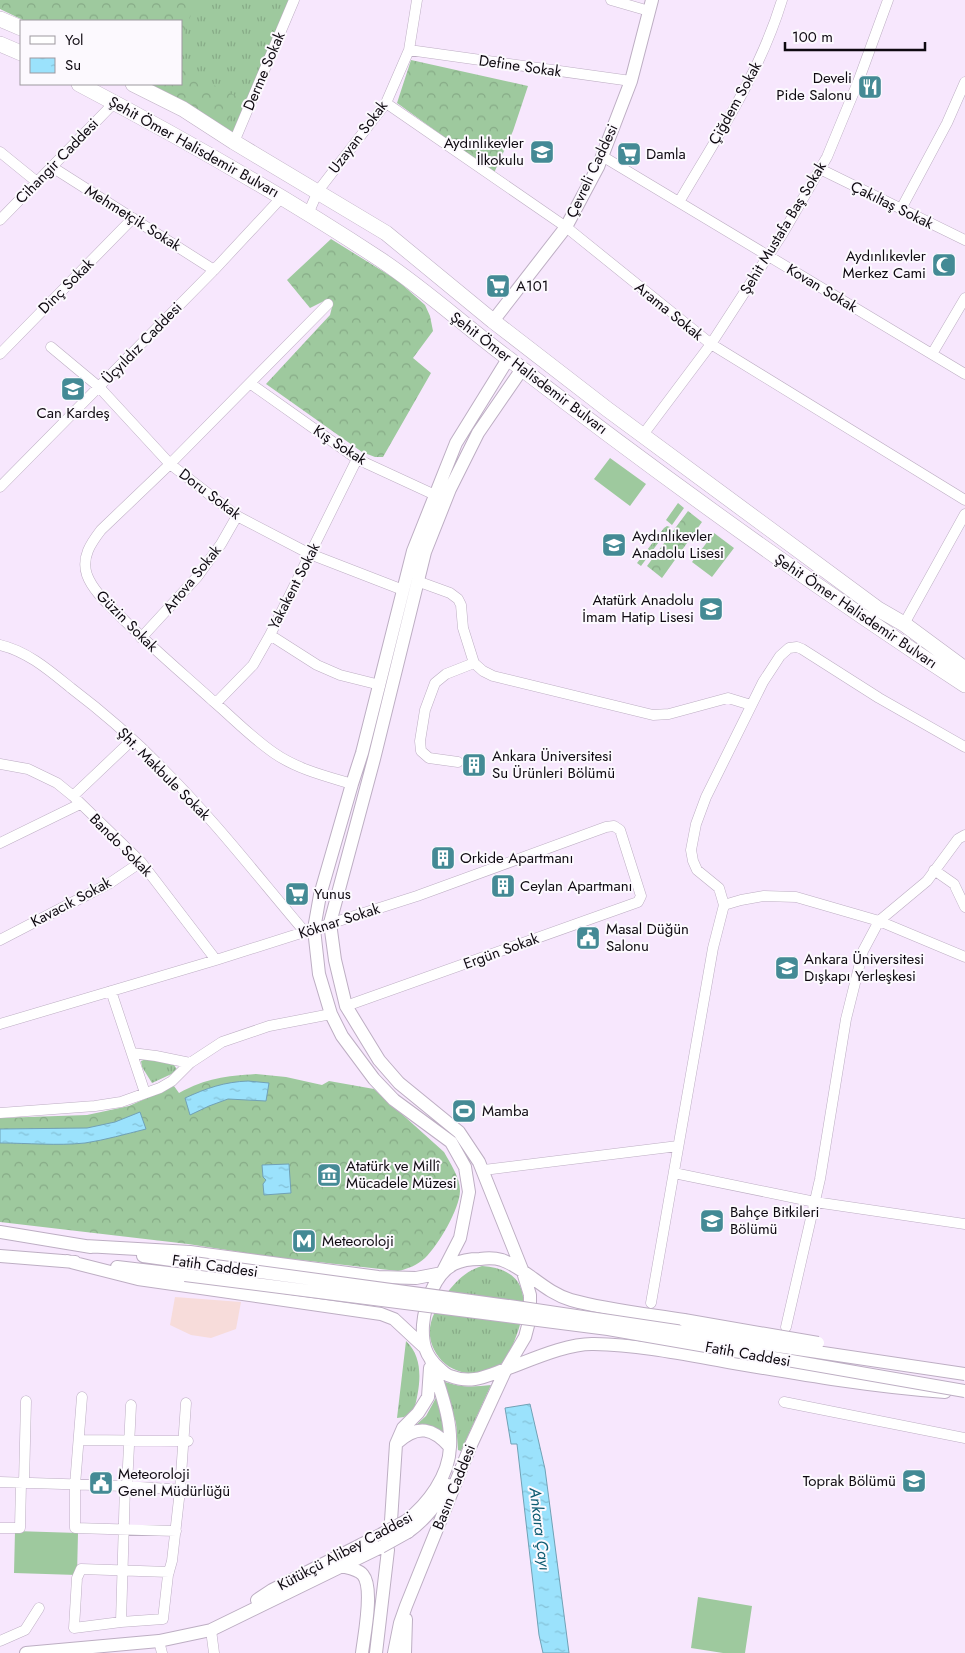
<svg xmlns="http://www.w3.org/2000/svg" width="965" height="1653" viewBox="0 0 965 1653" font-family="Jost,sans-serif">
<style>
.industrial{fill:#f7dcda}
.grass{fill:url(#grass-tufts)}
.forest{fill:url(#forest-crowns)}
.garden{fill:#9ec99e}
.water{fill:url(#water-ripples);stroke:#71a1b5}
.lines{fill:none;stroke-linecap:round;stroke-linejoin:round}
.minor-casing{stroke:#bdaec3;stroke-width:11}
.major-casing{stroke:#bdaec3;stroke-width:14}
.highway-casing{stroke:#bdaec3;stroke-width:16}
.minor{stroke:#fff;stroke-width:10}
.major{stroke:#fff;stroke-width:12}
.highway{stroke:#fff;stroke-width:15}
.major-bridge-casing{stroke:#bdaec3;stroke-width:14;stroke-linecap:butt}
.major-bridge{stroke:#fff;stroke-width:12}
.labels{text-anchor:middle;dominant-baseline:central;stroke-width:4;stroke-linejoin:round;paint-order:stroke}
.street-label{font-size:15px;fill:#0e0910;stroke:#fcf9fe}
.poi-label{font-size:15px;fill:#0e0910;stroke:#fcf9fe;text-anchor:start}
.water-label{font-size:16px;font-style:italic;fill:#0e5c72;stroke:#fcf9fe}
</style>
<defs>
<pattern id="grass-tufts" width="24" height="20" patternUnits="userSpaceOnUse" patternTransform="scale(1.25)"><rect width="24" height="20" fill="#9ec99e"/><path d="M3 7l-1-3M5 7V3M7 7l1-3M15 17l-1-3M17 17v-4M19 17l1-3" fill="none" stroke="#87ab87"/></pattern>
<pattern id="forest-crowns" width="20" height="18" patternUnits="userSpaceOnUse" patternTransform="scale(1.25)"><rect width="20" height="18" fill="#9ec99e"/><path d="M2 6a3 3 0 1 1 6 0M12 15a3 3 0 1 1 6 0" fill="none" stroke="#87ab87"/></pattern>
<pattern id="water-ripples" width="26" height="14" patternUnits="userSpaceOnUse" patternTransform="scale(1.25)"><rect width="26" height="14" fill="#9be2fc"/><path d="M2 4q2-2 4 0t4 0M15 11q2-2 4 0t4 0" fill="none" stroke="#84c1d7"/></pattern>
</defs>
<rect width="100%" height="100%" fill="#f7e7fd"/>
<path class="industrial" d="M175,1297L241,1302L236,1329L211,1338L191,1335L170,1325Z"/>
<path class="grass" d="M106,0H294L234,142L183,109L181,21Z
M678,503L684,508L672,525L666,520Z
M667,526L670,527L641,566L637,563L664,528Z
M149,1058L174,1065L178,1071L152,1083L142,1067L141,1061Z
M482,1266C526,1269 530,1298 517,1334C513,1344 510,1356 501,1364C485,1378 457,1376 442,1361C421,1337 430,1315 447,1293C457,1280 466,1271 482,1266Z
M406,1341C425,1359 420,1387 414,1410L404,1417L397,1418Z
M443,1381C460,1388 474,1387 491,1385L461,1451L458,1450L456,1423Z
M437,1396L446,1433L429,1425H416L426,1416Z"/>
<path class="forest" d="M0,0H196L181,44V21H25L0,9Z
M411,60L528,86L513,131L494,173L397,103Z
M181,69L238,97L227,125L147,84H181Z
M331,239L397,280L425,305L430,316L433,331L413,358L431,373L383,457H375L362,452L266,384L330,315L332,307L326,300L310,308L287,280Z
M688,511L702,522L662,578L647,566Z
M256,1074L286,1077L322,1085L329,1081L374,1089L444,1152C450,1163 460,1177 460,1191C460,1208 438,1246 425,1258C417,1265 408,1269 398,1271L265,1256L188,1244L0,1222V1118L87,1115L129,1106L174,1086L179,1093C207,1078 225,1076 256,1074Z"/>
<path class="garden" d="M610,458L646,484L630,506L594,479Z
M714,533L734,548L712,577L692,562Z
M15,1531L78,1533L77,1575L14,1573Z
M698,1597L752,1606L745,1653H723L691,1648Z"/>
<path class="water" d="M248,1081L269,1083L266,1101L228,1099L209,1106L190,1115L185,1098C207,1088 224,1082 248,1081Z
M140,1112L146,1129C126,1134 105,1140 85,1143C57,1146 28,1143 0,1143V1129L87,1128L115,1122Z
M289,1164L291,1193L264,1195L263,1184L266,1180L263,1177L262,1165Z
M530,1404L545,1469L569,1653H543L539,1635L517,1444H511L505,1408Z"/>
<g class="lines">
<defs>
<path id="minor" d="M611,0L649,11
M409,50L631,81
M386,103L566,227L711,344L965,500
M234,142L294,0
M0,152L37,182
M602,156L965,374
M52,167L214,270
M820,169L965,240
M679,202C717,137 760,73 782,0
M901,209L947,123L965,82
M308,214L318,191L386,103L409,50L417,0
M0,220L114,103
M328,304L170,464L101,530C91,543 81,557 87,575C93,591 108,604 120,616C150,646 182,673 213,701C233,718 252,738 274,753C297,769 325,776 352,784
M51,347L99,387L170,464L237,516L310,554L403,590
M0,354L133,218
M932,354L965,298
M251,384L357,459L435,495
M642,436L711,344L783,233L827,157L858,82L888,0
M0,487L214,270L282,197
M417,581L450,593L458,599L461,605L463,628L474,663L483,671L493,676L653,715L669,714L728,698L751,705
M904,624L965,514
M270,635L317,665L340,675L380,685
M141,638L197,577L221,544L237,516
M0,645C27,651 50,671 71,688C104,713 136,741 165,771C215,821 259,878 305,932
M216,703L253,665L270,635L357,459
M458,762L429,758L421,751L420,741L425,710L435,683L446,674L474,663
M0,764L28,769L57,783L73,796L141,862L216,960
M73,796L132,740
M0,843L80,804
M934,870L954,884L965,907
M724,905L719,888L697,870L693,861L691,850L696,824L706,797L763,682L780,656L789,648L797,647L802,649L879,698L965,747
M0,940L110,883L141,862
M111,991L145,1093
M0,1024L216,960L417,896L606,827L614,826L620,830L641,896L638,902L346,1006
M132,1053L156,1056L190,1063
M0,1113L95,1106L121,1102L160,1088L172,1081L190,1063L222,1042L269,1026L331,1014
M484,1170L678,1146
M674,1173L815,1202L965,1224
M651,1303L713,948L724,905L741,900L764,896L796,897L879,921L965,957
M786,1327L820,1179L846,1019L863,951L879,921L927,881L958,839L965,835
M82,1397L75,1485V1528L176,1531
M784,1402L965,1438
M79,1440L188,1441
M0,1482L125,1486L184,1490
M24,1483L26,1401
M125,1486L121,1622L163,1619L168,1575L172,1561L180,1490L186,1403
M127,1486L131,1405
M0,1528H20L21,1483
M121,1622L74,1628L77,1578L81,1569L169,1572
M211,1630L214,1653
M0,1641L25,1630L39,1608
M159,1641L162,1653"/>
<path id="major" d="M493,321L566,227L598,167L631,81L652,0
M0,1232L91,1247
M85,1246L190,1252L378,1277L416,1278L442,1273
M0,1256L75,1262
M143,1256L186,1262
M67,1261L138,1279L381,1314L394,1319L423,1346
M117,1267L185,1275
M442,1273L460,1238L469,1192L465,1167L451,1142L394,1100L374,1079L342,1036L331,1014L319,974L314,929L320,895L352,784L362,753L413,551L456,443L508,359
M684,1320C646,1314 607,1310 571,1300C544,1292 527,1269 502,1260C495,1258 487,1258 480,1259C471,1259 462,1260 454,1264C434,1274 425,1304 423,1325C422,1343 425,1356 439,1368C442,1371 446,1375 450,1376C473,1385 488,1375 509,1368C533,1359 569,1343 594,1344C641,1345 688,1355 734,1363C804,1375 874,1387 945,1392
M398,1442C418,1424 433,1428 450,1447
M391,1521L396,1444L403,1428L418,1413L428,1397L430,1368
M406,1521C428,1504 449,1476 450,1447C452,1418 439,1388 431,1360
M408,1532C426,1519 437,1504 448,1485
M341,1566C348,1568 358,1569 363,1575C374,1588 364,1636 362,1653
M257,1600L272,1590L382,1534
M26,1653L159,1641L211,1630L381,1547
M376,1653L388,1550
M394,1653L400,1623L406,1606L470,1447L506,1369L525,1337L530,1318V1295L523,1272L479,1162L459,1132L399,1083L379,1060L346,1006L335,960L330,923L374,759L425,552L450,489L478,433L522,369
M405,1653L406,1619"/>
<path id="highway" d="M0,19L21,28
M0,44L21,53
M79,84C182,138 284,196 381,260C426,290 466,327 509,359C657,473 809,583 965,685
M133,84L183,109L234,142L386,233L493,321L607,409L878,609L904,624L965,669"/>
</defs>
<use href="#minor" class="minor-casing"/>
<use href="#major" class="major-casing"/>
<use href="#highway" class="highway-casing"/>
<use href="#minor" class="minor"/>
<use href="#major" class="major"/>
<use href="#highway" class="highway"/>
<defs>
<path id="major-bridge" d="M186,1262L516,1307L965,1374
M185,1275L608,1329L965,1391
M684,1320L818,1343
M382,1534L406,1521
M381,1547L408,1532"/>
</defs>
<use href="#major-bridge" class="major-bridge-casing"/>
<use href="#major-bridge" class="major-bridge"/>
</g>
<defs>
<symbol id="restaurant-square" viewBox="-11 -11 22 22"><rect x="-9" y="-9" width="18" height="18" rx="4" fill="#448a95" stroke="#fcf9fe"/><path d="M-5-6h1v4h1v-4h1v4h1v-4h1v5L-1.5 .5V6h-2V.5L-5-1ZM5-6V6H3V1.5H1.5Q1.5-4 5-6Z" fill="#fff"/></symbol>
<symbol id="school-square" viewBox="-11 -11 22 22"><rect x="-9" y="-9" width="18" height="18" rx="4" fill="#448a95" stroke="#fcf9fe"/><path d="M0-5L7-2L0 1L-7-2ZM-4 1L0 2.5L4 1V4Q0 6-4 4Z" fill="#fff"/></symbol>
<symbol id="supermarket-square" viewBox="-11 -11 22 22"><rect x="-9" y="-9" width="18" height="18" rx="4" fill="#448a95" stroke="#fcf9fe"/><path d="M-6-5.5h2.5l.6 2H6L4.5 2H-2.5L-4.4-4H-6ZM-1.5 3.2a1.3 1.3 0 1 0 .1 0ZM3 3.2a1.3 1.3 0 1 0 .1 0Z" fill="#fff"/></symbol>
<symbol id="mosque-square" viewBox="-11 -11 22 22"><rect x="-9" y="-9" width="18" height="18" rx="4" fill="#448a95" stroke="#fcf9fe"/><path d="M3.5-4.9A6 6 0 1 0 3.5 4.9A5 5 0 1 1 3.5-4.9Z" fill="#fff"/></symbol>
<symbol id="building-square" viewBox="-11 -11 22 22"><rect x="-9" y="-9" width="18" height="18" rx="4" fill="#448a95" stroke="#fcf9fe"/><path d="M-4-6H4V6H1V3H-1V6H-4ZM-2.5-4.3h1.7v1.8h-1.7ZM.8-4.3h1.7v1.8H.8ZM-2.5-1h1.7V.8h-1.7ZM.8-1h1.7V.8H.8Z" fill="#fff"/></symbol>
<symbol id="civic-square" viewBox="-11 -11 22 22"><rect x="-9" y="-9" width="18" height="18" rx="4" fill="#448a95" stroke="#fcf9fe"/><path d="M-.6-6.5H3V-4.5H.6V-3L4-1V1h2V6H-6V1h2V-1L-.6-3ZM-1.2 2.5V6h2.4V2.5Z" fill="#fff"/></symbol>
<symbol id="university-square" viewBox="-11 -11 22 22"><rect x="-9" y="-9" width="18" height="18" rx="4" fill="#448a95" stroke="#fcf9fe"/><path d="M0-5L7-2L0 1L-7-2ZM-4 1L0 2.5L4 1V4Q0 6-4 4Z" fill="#fff"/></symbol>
<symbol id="stadium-square" viewBox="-11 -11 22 22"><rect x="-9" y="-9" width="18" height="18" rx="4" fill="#448a95" stroke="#fcf9fe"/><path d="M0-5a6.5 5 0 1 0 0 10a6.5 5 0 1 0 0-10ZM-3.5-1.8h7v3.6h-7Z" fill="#fff"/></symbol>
<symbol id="museum-square" viewBox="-11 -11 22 22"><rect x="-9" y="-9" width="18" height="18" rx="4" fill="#448a95" stroke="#fcf9fe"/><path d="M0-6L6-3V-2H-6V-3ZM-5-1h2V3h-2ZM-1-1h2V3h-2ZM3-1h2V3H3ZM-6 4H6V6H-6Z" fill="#fff"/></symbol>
<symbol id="metro-square" viewBox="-11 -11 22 22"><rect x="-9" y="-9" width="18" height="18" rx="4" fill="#448a95" stroke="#fcf9fe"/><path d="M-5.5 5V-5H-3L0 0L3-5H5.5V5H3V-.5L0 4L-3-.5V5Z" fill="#fff"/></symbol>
</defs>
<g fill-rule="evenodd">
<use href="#restaurant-square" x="856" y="73" width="28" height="28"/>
<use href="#school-square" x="528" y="138" width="28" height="28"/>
<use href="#supermarket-square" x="615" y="140" width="28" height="28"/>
<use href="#mosque-square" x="930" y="251" width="28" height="28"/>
<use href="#supermarket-square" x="484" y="272" width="28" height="28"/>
<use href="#school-square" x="59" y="375" width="28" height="28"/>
<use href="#school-square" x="600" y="531" width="28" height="28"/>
<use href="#school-square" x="697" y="595" width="28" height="28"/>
<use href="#building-square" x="460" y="751" width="28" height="28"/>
<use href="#building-square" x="429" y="844" width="28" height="28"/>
<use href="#building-square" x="489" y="872" width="28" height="28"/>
<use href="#supermarket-square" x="283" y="880" width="28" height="28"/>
<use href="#civic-square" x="574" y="924" width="28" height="28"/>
<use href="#university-square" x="773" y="954" width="28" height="28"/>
<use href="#stadium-square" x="450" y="1097" width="28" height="28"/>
<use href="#museum-square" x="315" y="1161" width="28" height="28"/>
<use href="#university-square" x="698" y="1207" width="28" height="28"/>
<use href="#metro-square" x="290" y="1227" width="28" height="28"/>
<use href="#university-square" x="900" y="1467" width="28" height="28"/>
<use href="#civic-square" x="87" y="1469" width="28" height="28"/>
</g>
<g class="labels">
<g class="street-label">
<text transform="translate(520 66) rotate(8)">Define Sokak</text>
<text transform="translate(264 71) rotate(-67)">Derme Sokak</text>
<text transform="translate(735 103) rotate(-61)">Çiğdem Sokak</text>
<text transform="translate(358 137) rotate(-53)">Uzayan Sokak</text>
<text transform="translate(194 147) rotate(29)">Şehit Ömer Halisdemir Bulvarı</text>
<text transform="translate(57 161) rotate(-46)">Cihangir Caddesi</text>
<text transform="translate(592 171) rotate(-65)">Çevreli Caddesi</text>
<text transform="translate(892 205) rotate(26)">Çakıltaş Sokak</text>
<text transform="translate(133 218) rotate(32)">Mehmetçik Sokak</text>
<text transform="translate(783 228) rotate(-59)">Şehit Mustafa Baş Sokak</text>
<text transform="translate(66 286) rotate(-45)">Dinç Sokak</text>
<text transform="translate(822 288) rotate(31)">Kovan Sokak</text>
<text transform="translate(669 311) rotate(39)">Arama Sokak</text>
<text transform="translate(142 343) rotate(-46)">Üçyıldız Caddesi</text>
<text transform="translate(529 373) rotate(37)">Şehit Ömer Halisdemir Bulvarı</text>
<text transform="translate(340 445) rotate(33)">Kış Sokak</text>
<text transform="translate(210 494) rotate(37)">Doru Sokak</text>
<text transform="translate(192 579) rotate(-51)">Artova Sokak</text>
<text transform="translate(294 586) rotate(-63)">Yakakent Sokak</text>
<text transform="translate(856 611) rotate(34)">Şehit Ömer Halisdemir Bulvarı</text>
<text transform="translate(127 621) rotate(45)">Güzin Sokak</text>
<text transform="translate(164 774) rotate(45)">Şht. Makbule Sokak</text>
<text transform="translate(121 845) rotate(45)">Bando Sokak</text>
<text transform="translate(71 902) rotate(-28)">Kavacık Sokak</text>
<text transform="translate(339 921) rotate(-18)">Köknar Sokak</text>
<text transform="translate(501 951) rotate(-20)">Ergün Sokak</text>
<text transform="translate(215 1266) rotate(8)">Fatih Caddesi</text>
<text transform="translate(748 1354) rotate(10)">Fatih Caddesi</text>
<text transform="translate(454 1487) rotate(-68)">Basın Caddesi</text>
<text transform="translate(345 1551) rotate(-28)">Kütükçü Alibey Caddesi</text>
</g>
<g class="poi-label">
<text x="852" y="78" text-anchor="end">Develi<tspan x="852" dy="17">Pide Salonu</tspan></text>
<text x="524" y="143" text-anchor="end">Aydınlıkevler<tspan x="524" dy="17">İlkokulu</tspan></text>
<text x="646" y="154">Damla</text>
<text x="926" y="256" text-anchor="end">Aydınlıkevler<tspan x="926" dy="17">Merkez Cami</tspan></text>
<text x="516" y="286">A101</text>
<text x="73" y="413" text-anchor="middle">Can Kardeş</text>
<text x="632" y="536">Aydınlıkevler<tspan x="632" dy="17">Anadolu Lisesi</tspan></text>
<text x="694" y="600" text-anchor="end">Atatürk Anadolu<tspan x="694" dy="17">İmam Hatip Lisesi</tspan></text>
<text x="492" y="756">Ankara Üniversitesi<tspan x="492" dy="17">Su Ürünleri Bölümü</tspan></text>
<text x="460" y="858">Orkide Apartmanı</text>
<text x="520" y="886">Ceylan Apartmanı</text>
<text x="314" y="894">Yunus</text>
<text x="606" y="929">Masal Düğün<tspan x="606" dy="17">Salonu</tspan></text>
<text x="804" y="959">Ankara Üniversitesi<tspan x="804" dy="17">Dışkapı Yerleşkesi</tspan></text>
<text x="482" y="1111">Mamba</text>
<text x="346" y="1166">Atatürk ve Millî<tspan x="346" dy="17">Mücadele Müzesi</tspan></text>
<text x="730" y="1212">Bahçe Bitkileri<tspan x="730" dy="17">Bölümü</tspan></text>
<text x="322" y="1241">Meteoroloji</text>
<text x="118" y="1474">Meteoroloji<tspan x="118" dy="17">Genel Müdürlüğü</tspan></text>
<text x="896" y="1481" text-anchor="end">Toprak Bölümü</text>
</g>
<g class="water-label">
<text transform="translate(540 1529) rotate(83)">Ankara Çayı</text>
</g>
</g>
<rect x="20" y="20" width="162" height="65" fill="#fcf9fe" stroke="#9d999f"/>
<rect x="30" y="36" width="25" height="8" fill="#ffffff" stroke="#9d999f"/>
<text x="65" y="45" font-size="15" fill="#0e0910">Yol</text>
<rect x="30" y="58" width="25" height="15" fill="url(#water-ripples)" stroke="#9d999f"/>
<text x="65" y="70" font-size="15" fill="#0e0910">Su</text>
<path d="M785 42v8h140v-8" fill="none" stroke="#0e0910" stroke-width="2.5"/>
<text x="792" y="42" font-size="15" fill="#0e0910" stroke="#fcf9fe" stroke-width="4" paint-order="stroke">100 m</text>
</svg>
